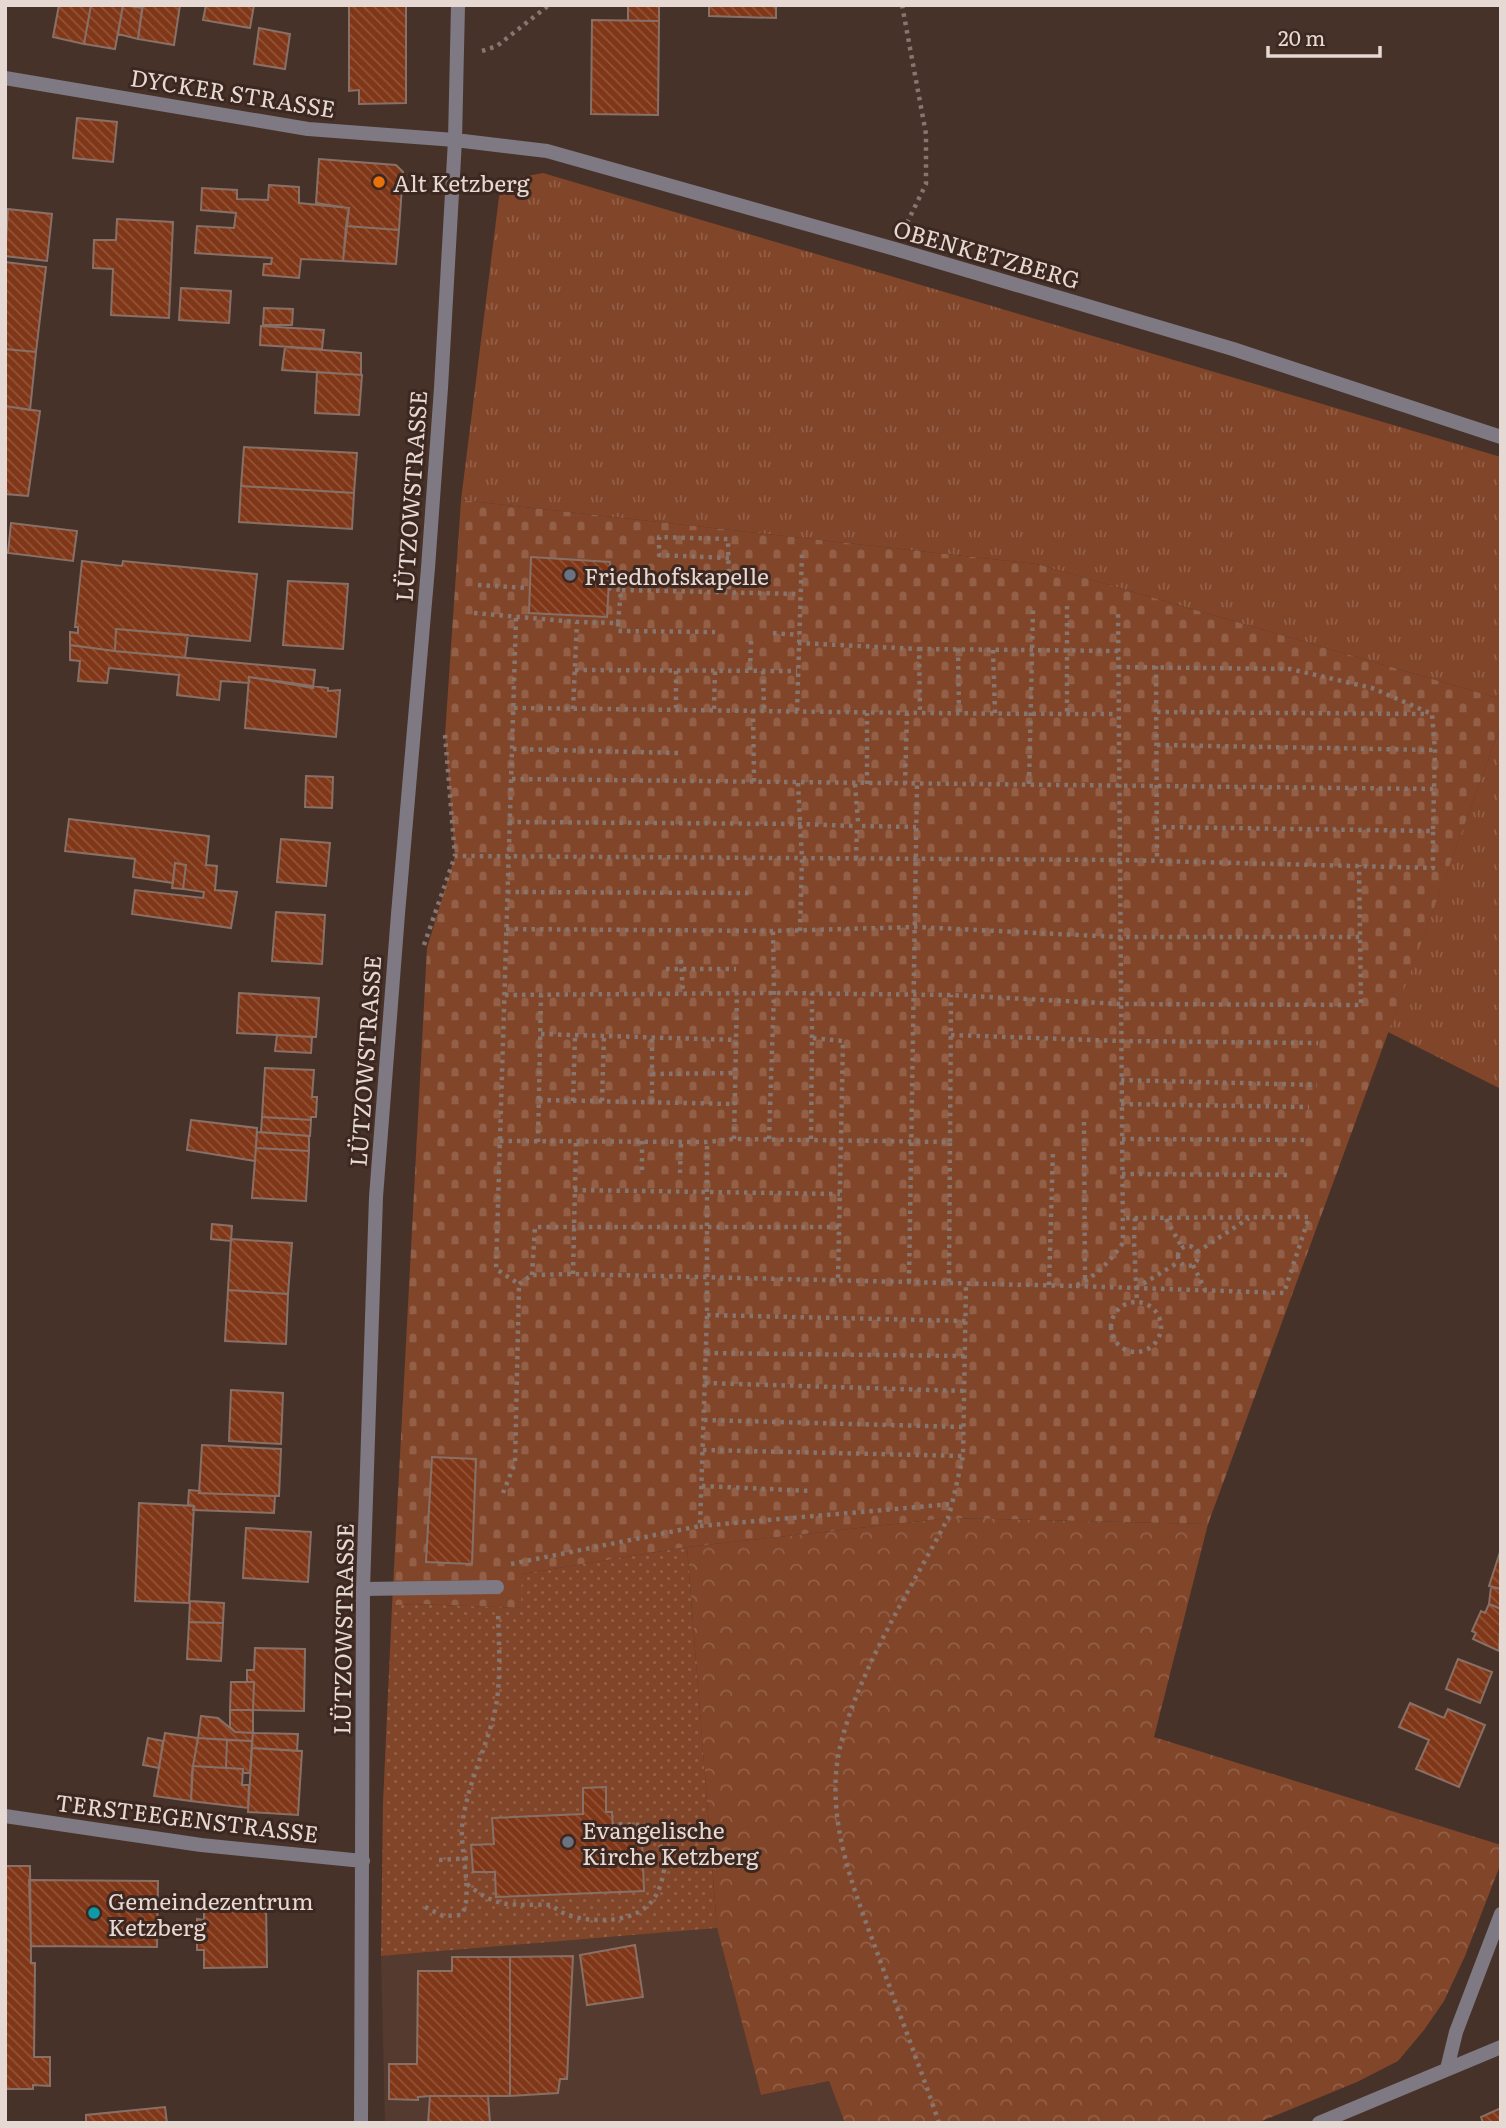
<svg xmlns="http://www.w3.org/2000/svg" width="1506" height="2128" viewBox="0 0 1506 2128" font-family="Literata,serif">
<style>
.built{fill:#553a2f}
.grass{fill:url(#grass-tufts)}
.forest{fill:url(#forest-crowns)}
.cemetery{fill:url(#cemetery-stones)}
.park{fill:url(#park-dots)}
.building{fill:url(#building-back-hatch);stroke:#887067;stroke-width:2}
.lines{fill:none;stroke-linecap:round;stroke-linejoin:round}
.path{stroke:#87756e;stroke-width:4.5;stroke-dasharray:3.5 5;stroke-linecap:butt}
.service{stroke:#7e7983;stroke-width:14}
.minor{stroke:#7e7983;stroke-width:14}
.food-dot{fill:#e8710a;stroke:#3c2820;stroke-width:2.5}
.worship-dot{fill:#6b7280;stroke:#3c2820;stroke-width:2.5}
.culture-dot{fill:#0f9aa8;stroke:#3c2820;stroke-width:2.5}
.labels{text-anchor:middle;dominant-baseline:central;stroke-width:6;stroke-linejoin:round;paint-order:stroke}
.street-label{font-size:23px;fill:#e6d8d2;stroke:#3c2820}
.poi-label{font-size:23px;fill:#e6d8d2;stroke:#3c2820;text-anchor:start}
</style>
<defs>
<pattern id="grass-tufts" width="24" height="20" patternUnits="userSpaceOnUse" patternTransform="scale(1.75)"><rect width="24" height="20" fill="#814529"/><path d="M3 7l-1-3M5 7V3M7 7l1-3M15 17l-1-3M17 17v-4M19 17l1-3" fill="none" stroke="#935f47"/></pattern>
<pattern id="forest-crowns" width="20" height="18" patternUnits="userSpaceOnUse" patternTransform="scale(1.75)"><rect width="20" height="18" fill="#814529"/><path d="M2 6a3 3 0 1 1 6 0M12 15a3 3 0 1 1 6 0" fill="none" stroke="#935f47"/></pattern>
<pattern id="cemetery-stones" width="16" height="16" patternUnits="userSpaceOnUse" patternTransform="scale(1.75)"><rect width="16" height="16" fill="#814529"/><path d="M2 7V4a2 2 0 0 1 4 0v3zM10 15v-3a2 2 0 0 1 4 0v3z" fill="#935f47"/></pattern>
<pattern id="park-dots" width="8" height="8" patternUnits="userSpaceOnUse" patternTransform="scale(1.75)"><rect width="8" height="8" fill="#814529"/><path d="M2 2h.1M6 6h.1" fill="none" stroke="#935f47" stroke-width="1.8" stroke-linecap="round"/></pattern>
<pattern id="building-back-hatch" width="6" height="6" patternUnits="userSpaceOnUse" patternTransform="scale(1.75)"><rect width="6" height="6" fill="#803718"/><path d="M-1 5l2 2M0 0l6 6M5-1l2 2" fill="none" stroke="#925339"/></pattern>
</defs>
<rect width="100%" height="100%" fill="#47322a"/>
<path class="built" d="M717,1928L761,2095L829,2081L845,2123H385L381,1956Z"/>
<path class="grass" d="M543,173L1501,457V699L1037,564L461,500L501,181Z
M1501,725V1089L1388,1032Z"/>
<path class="forest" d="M948,1518L1208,1524L1154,1737L1501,1845V1863L1465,1956L1444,2001L1424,2030L1398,2061L1357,2082L1257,2123H845L829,2081L761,2095L717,1928L687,1547Z"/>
<path class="cemetery" d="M461,500L1037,564L1501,699V725L1208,1524L948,1518L687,1547L522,1574V1608L412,1604L392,1606L427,948L455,856L445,735Z"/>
<path class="park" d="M687,1547L717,1928L381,1956L383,1803L392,1606L412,1604L521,1608L522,1574Z"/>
<path class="building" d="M59,5H91L84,44L53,37Z
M91,5H123L115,49L84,44Z
M123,5L142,8L138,39L118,34Z
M143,5H180L174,45L138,39Z
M206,5H254L250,28L203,20Z
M349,5H406V103L359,104V90L349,91Z
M628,5H659V21H628Z
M709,5H776V18L709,16Z
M592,20L659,21L658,115L591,114Z
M259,28L290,34L285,69L254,64Z
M77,118L117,122L113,162L73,158Z
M319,159L396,165L403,172L399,230L346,226L349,208L316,203Z
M269,185L299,187V203L349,208L343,261L301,259L299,278L263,275L264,264H271L272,258L195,253L197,226L234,228L236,213L201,210L202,188L237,190V199L268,200Z
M8,209L52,214L47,261L5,256Z
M117,219L173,222L169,318L111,315L113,269L93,268L94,240H116Z
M346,226L399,230L396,264L343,261Z
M5,262L46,267L36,352L5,349Z
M181,288L231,291L229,323L179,320Z
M264,308L293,309L292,325H263Z
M261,326L324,330L322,349L260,345Z
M285,347L361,353V375L282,370Z
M5,349L36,352L30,410L5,406Z
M317,372L362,375L359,415L315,413Z
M5,406L40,411L28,496L5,494Z
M244,447L357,453L354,493L241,486Z
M241,486L354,493L352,529L239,522Z
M11,523L77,531L73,561L8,553Z
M531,557L610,562L607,617L529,613Z
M82,561L122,566L123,561L257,574L250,641L116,629L115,651L70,645V632L78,633V627H75Z
M288,581L348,584L343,649L283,645Z
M116,629L188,635L185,658L115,651Z
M70,645L115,651L315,670L313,688L249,677V683L221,681L219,700L177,695L179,675L109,668L107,683L78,681L80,661L70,660Z
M249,677L328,688V691L340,690L336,737L245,728Z
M306,776L333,777L332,808L305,807Z
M69,819L209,836L206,865L217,866L215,890L237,892L231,928L132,914L135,890L203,898L204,892L183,889L186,865L175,863L173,883L133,877L135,859L65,851Z
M281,839L330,843L326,886L277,882Z
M175,863L186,865L183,889L172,888Z
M276,912L325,915L322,964L272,961Z
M239,993L319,998L316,1037L237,1033Z
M277,1035L312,1037L311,1053L275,1051Z
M265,1068L314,1070L312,1097H317L316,1117H311V1120L262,1117Z
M262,1117L311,1120L310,1136L261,1132Z
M191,1120L257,1128L255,1161L187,1150Z
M257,1132L309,1136V1151L256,1148Z
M256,1148L309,1151L306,1201L252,1198Z
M212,1224L232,1226L231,1241L211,1239Z
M231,1239L292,1243L288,1294L228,1290Z
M228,1290L288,1294L286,1344L225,1341Z
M231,1390L283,1393L281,1444L229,1441Z
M202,1445L281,1449L279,1496L199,1493Z
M432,1457L476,1459L472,1564L426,1562Z
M189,1490L200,1491L199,1493L275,1496L274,1513L193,1510L194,1506L188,1505Z
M139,1503L194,1506L189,1603L135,1601Z
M246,1528L311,1532L308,1582L243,1578Z
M1500,1552L1501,1553V1589L1489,1586Z
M1491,1587L1501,1589V1609L1489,1604Z
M190,1601L224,1603L223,1623L189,1622Z
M1489,1604L1501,1609L1499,1651L1473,1639L1476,1633L1472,1631L1481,1611L1485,1613Z
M189,1622L223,1623L221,1661L187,1659Z
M255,1648L305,1649L304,1711L253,1710L254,1682H247V1670H254Z
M1458,1659L1492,1672L1480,1703L1446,1689Z
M231,1682H254L253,1710H230Z
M1410,1703L1444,1718L1448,1709L1485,1725L1459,1787L1416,1769L1429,1740L1399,1727Z
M230,1710H253V1733L235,1732L230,1727Z
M201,1716L218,1718L235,1732L253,1733L252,1741L198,1738Z
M165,1733L198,1738L192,1772L191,1801L154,1796Z
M253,1733L298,1734L297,1751L252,1748Z
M148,1738L163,1741L159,1768L143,1765Z
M198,1738L227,1740L226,1768L193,1766Z
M227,1740L252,1741L250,1773H243V1769L226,1768Z
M252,1748L302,1751L298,1815L248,1812Z
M193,1766L243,1769L242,1785H249L248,1808L191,1801Z
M606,1787V1812H612L613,1834L642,1839L644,1891L496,1897L495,1872H473L471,1845L494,1844L492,1818L583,1814V1788Z
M5,1866H30L31,1963H35L34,2057H50V2086L33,2085V2089H5Z
M29,1880L158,1881L157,1947L31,1946Z
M235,1901H266L267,1967L204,1968V1950H197V1919L204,1920V1902Z
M635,1945L643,1997L587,2005L580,1955Z
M573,1956L567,2079H560L558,2093L510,2096V1957Z
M452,1957H510V2096H430L418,2097V2100L389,2099V2064H417L418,1971H452Z
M430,2096H488L490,2123H428Z
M165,2107L167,2123H86V2115Z
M1501,2108V2123H1483L1481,2117Z"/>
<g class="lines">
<path class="path" d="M902,5L926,134V184L906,225
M482,51L497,46L549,5
M729,558L659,555V537L728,539L729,592
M478,585L530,588
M608,588L621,590
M1067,606V714
M474,613L577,622L618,623L621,590L800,594
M516,618L496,1269L519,1284
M618,623V631L715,632
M773,633L799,635
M798,643L919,649L920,713
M919,649L1118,651
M958,649L959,713
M993,650L995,713
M1156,666L1157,861
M1118,667L1290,669L1372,688L1432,714L1435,750L1433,831L1158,827
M575,670L797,671
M750,670L751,641
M676,671V708
M763,671L764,710
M514,708C715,710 916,714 1117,714
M573,709L577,622
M714,709L715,671
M753,710L754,782
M797,711L802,554
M1157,712L1429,714
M445,735L455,856
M1157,745L1435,750
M513,749L678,753
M512,779L1433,789
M798,783L802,859L800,931
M855,784L858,822
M867,784V713
M905,784L907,713
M1029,784L1033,610
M509,822L800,824L854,826
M862,826L916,827
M856,859L857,830
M507,892L750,893
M506,929L773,931L915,927L1120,937H1361
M424,945L455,856L1121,860L1433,868V831
M681,960L683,994
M666,969H736
M505,995L774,993L951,995L1121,1004L1361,1005L1359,865
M541,1034L736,1040
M951,1035L1120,1041L1318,1043
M812,1038V993
M652,1074L735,1073
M1121,1080L1317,1085
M539,1100L735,1104
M573,1101L575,1036
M602,1101L604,1035
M652,1102V1037
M1121,1104L1309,1107
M1084,1122L1085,1281
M734,1139L737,993
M769,1139L774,993L773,931
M811,1139L812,1038L843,1041L838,1280
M1122,1139L1307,1140
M500,1141L707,1142L734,1139L950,1142L951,995
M642,1141V1170
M538,1142L541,995
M680,1173L681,1142
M1122,1174L1290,1175
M574,1190L840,1194
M1135,1218L1134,1242L1137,1302
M1166,1219L1182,1247
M1178 1256a10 10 0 1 1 20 0a10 10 0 1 1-20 0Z
M1197,1252L1249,1218
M1193,1265L1205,1290
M573,1274L576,1141
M532,1275L535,1227H839
M909,1282L917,784
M949,1282L950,1142
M519,1284L532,1275L573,1274L1075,1286C1097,1276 1109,1262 1123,1243L1118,612
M1049,1285L1053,1150
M1076,1286L1284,1293L1309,1217L1123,1218
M1136,1288L1179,1262
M1111 1327a25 25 0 1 1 50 0a25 25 0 1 1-50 0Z
M707,1315L966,1321
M706,1353L965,1356
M705,1383L964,1391
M704,1420L964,1427
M703,1450L963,1456
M702,1486L811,1491
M503,1493L515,1463L519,1284
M700,1526L952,1504L963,1456L966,1283
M511,1564L700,1526L707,1315V1142
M439,1860L472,1858
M467,1884C500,1911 513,1903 552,1905C564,1917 581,1919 597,1920C625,1921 653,1913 661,1883C665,1870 666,1860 661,1847C658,1839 650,1832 645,1825L613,1824
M425,1907L443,1916L461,1915C474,1900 460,1850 462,1827C466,1789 483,1755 493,1719C502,1687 499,1646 498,1613
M939,2123C921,2069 900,2016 881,1963C856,1894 822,1818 841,1743C861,1665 911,1589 948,1518L952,1504"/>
<path class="service" d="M363,1589L497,1587"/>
<path class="minor" d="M5,78L308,129L455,140L547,151L895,249L1233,349L1501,437
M5,1816L201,1845L363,1861
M1447,2069L1456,2032L1501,1914
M361,2123L363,1589L376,1197L398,914L428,568L441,388L455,140L458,5
M1319,2123L1501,2047"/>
</g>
<circle class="food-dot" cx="379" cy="182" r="7"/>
<g class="worship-dot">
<circle cx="570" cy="575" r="7"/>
<circle cx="568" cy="1842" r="7"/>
</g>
<circle class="culture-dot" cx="94" cy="1913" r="7"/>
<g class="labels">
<g class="street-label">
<text transform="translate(233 92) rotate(9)">DYCKER STRASSE</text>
<text transform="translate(987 253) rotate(16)">OBENKETZBERG</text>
<text transform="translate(410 496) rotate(-86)">LÜTZOWSTRASSE</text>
<text transform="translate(364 1061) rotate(-86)">LÜTZOWSTRASSE</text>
<text transform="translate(342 1629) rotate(-89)">LÜTZOWSTRASSE</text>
<text transform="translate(187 1817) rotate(7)">TERSTEEGENSTRASSE</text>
</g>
<g class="poi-label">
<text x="393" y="182">Alt Ketzberg</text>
<text x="584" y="575">Friedhofskapelle</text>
<text x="582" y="1829">Evangelische<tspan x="582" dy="26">Kirche Ketzberg</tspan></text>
<text x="108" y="1900">Gemeindezentrum<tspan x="108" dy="26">Ketzberg</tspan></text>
</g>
</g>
<rect width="1506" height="2128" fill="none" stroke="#e6d8d2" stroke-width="14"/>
<path d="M1268 46v10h112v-10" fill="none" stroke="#e6d8d2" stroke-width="3.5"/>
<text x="1278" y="46" font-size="21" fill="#e6d8d2" stroke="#3c2820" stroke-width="5" paint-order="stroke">20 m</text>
</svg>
